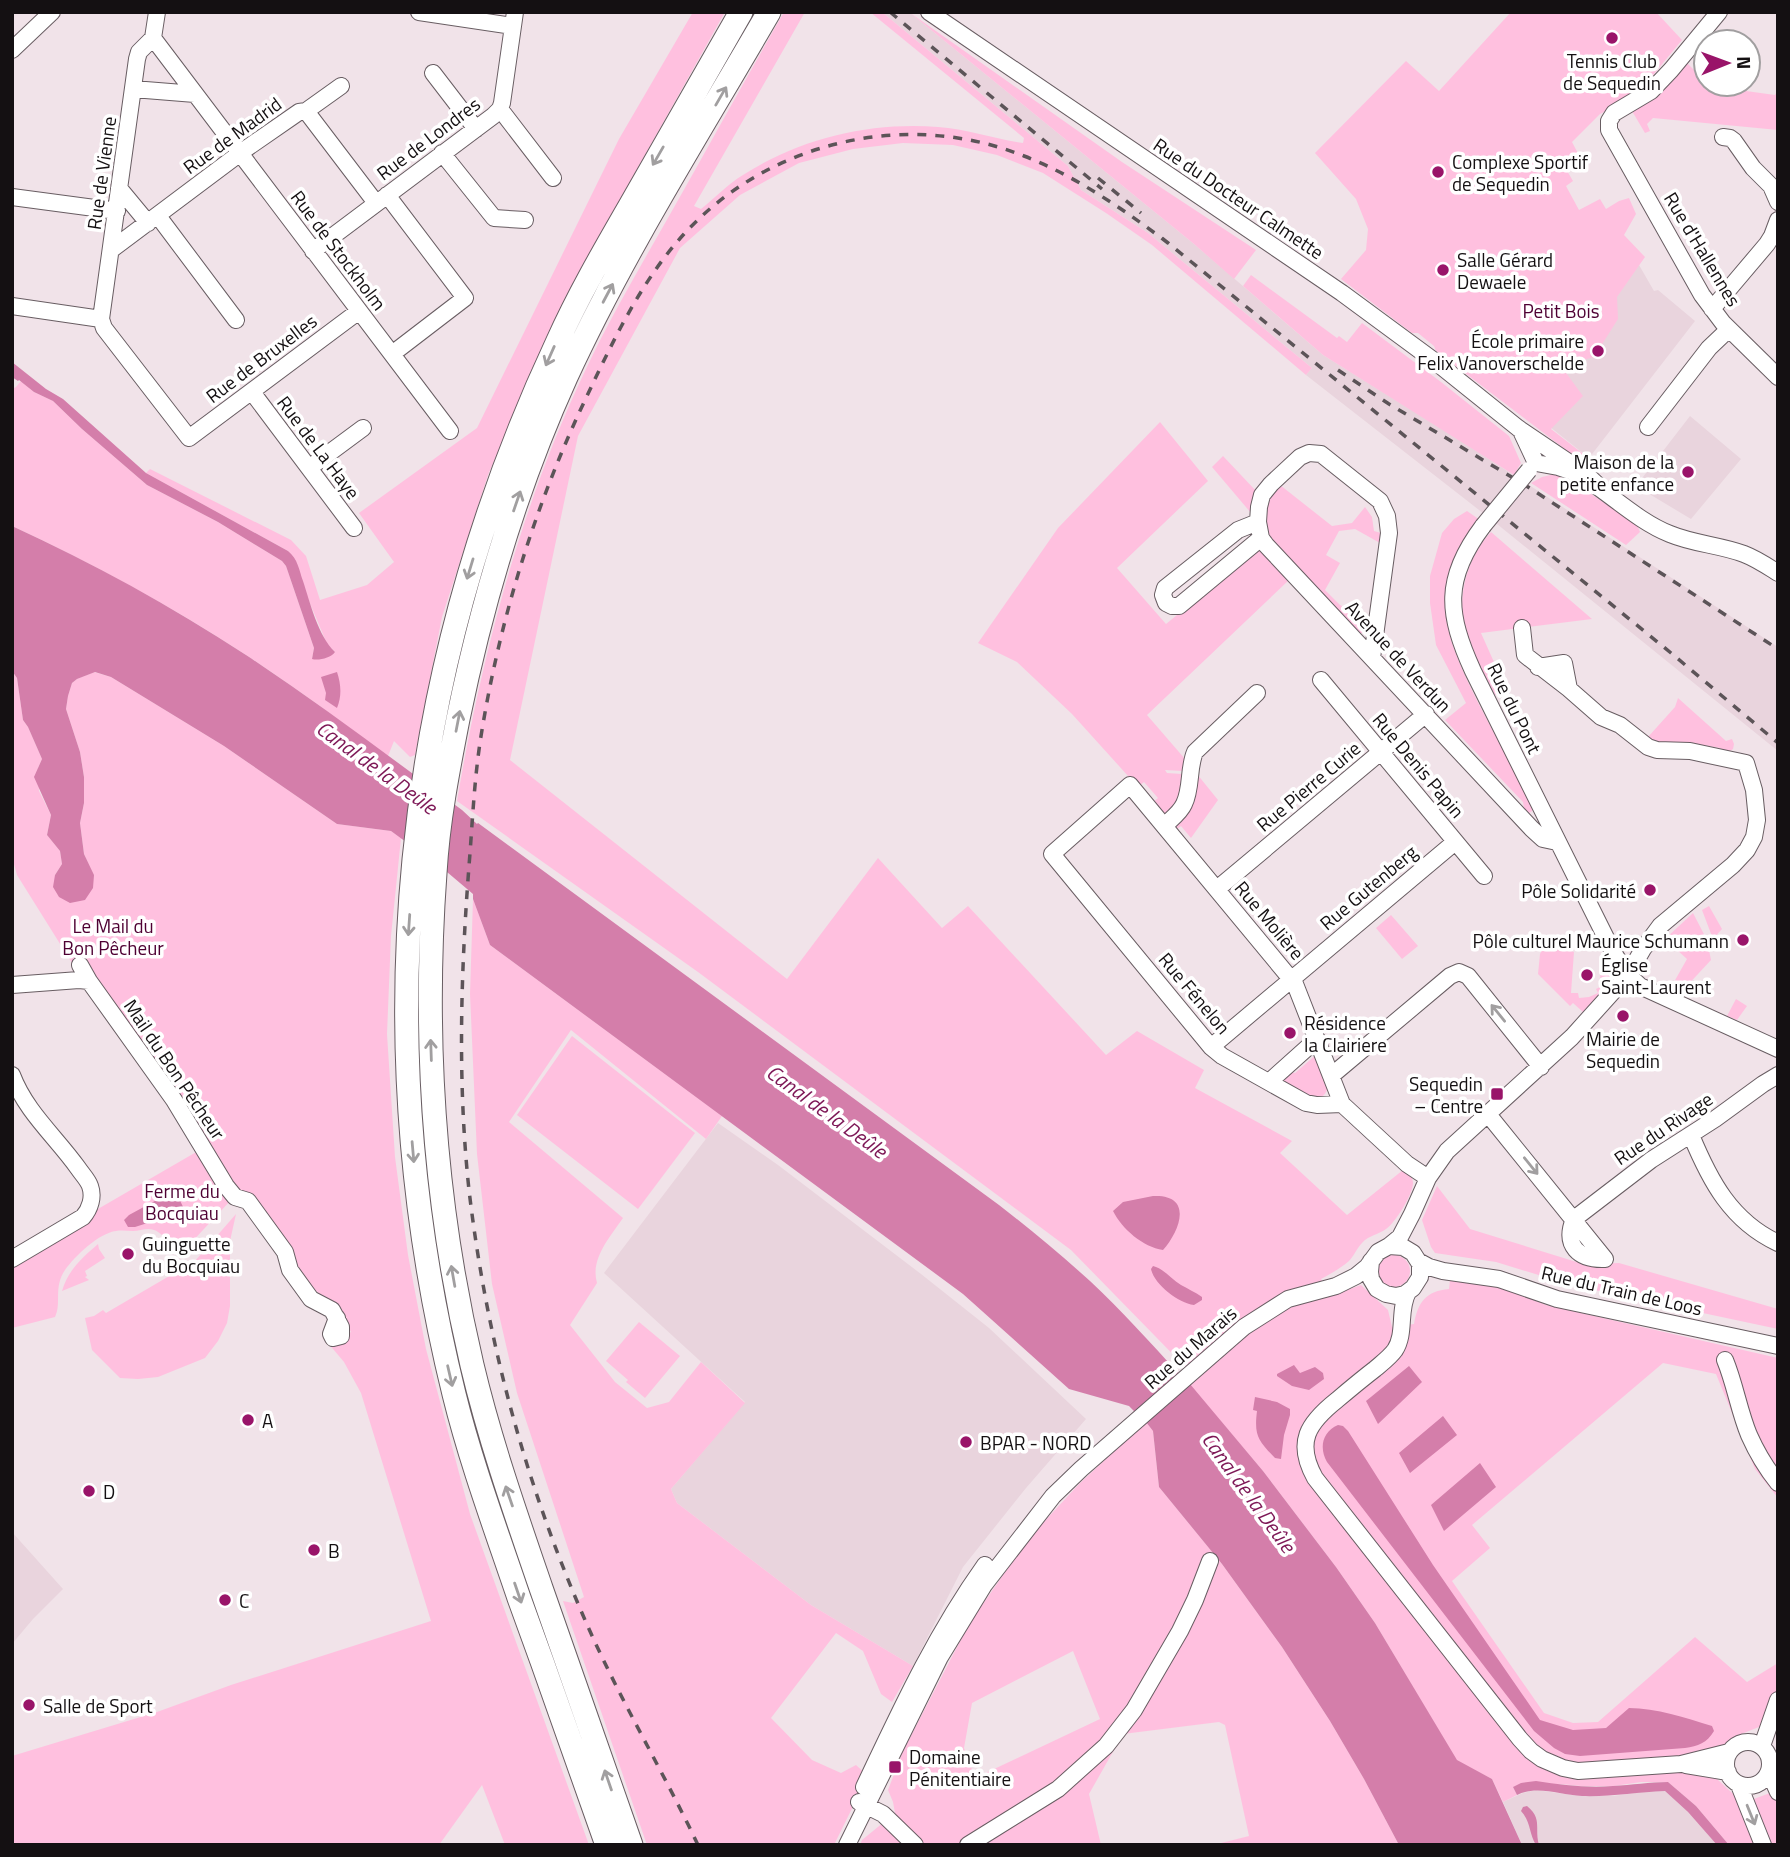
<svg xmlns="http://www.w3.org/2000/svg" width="1790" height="1857" viewBox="0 0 1790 1857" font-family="'Titillium Web',sans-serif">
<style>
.built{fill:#e9d4dd}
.green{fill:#ffc0df;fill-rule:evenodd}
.water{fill:#d47eaa}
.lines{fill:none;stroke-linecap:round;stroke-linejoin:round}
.minor-casing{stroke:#685d62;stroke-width:18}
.highway-casing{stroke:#685d62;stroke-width:25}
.minor{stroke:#fff;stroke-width:16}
.highway{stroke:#fff;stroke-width:23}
.rail{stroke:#5c5458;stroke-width:3.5;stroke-dasharray:9 9;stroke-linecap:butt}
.minor-bridge-casing{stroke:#685d62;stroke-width:18;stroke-linecap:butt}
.minor-bridge{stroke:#fff;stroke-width:16}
.oneway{stroke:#a19fa0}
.poi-dot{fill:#991469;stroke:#fff;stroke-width:2.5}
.labels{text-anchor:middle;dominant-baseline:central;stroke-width:7;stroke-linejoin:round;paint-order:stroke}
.poi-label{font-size:19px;fill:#141012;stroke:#fff;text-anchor:start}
.street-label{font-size:19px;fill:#141012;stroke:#fff}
.park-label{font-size:19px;fill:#4e0033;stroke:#fff}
.water-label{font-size:21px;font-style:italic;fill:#7d1756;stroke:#fff}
</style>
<rect width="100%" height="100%" fill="#f1e3e9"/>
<path class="built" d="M882,12H909L1194,244L1323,355L1455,437L1778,647V751L1497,524L1306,375L1312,368L1148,233L1081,190L1068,166Z
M1639,265L1654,291L1658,290L1695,321L1589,458L1496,384Z
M1690,416L1741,459L1691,519L1636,486Z
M718,1123L778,1165L921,1274L989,1328L1086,1419L1026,1488L963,1567L913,1666L811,1605L677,1503L671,1489L745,1402L604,1273Z
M12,1532L63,1589L33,1619L12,1644Z
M1536,1790L1580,1796H1613L1643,1792L1665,1791L1688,1812L1717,1845H1522L1503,1802L1523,1793Z"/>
<path class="green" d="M693,12H725L565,298L488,475L442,617L415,755L410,757L394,741L388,756C340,721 293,685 243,653C169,605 92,563 12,526V389L16,387L21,381L34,392L53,401L82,429L147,485L218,522L282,561L286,566L314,648L312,659L335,652L327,644L288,551L146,473L150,469L291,540L306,556L320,600L367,585L394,562L359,513L477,428L619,139Z
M784,12H805L694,206L701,209C715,198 728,184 743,175C801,138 870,122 938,127C967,129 995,139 1023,143L1024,138L870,12H882L1068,166L1081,190L1148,233L1312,368L1306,375L1152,245L1106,213L1043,173L997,155L953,145L903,143L853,149L799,163L740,195L680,248L578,436L510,760L787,979L878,858L942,928L968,906L1106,1055L1137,1031L1204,1070L1195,1088L1292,1141L1280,1153L1347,1215L1403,1170C1409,1173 1412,1176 1413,1182C1414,1193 1395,1223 1386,1229C1378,1235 1369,1235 1362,1243C1357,1248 1354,1256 1349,1261C1341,1268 1330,1274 1321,1279L1331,1296L1361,1285L1388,1310L1392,1327L1414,1324C1418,1302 1426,1291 1449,1289L1450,1280H1463L1501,1287L1546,1305L1778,1358V1498L1755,1469L1716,1374L1663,1363L1472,1525L1490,1548L1452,1581L1544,1713L1573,1723L1598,1722L1695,1637L1747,1682L1778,1663V1734L1759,1727L1736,1736L1717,1751V1779L1743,1803L1778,1790V1845H1729L1696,1806L1668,1782H1641L1614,1786H1581L1560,1784L1513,1787L1517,1795L1503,1802L1492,1779L1457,1761L1375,1623L1336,1567L1263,1471L1194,1390L1190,1384L1197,1379L1071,1250L698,972L457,801C482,654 521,505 586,369C613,312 646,257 677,202C713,138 748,75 784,12Z
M909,12L1122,162L1256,250L1234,279L1194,244Z
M1511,12H1656L1682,40L1649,80L1625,101L1600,114L1572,142L1582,161L1566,169L1573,181L1566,186L1579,210L1600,199L1606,209L1619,201L1629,198L1636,214L1624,235L1645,257L1617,297L1618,319L1594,357L1561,366L1583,396L1551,429L1595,463L1587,466L1436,351L1434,346L1418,333H1412L1341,279L1366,250L1368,229L1356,199L1315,153L1406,61L1439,91Z
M1686,62L1706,82V84L1710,86L1775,95L1778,90V130L1653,118L1647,124L1650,131L1645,133L1632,111Z
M1251,275L1337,338L1339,336L1347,342L1362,323L1441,382L1509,436L1521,463L1514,475L1323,355L1243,286Z
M1160,422L1208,481L1117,568L1166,624L1257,550H1262L1289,580L1147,715L1185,759L1183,771L1165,770L1167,773L1182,774L1184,793L1169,815H1162L1152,803L1158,798L1144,782L1138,787L1072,714L1017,662L978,643L1058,528Z
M1223,456L1257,492L1251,513L1212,467Z
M1560,473L1637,525L1640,532L1626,545L1531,483L1542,477Z
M1280,485L1332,526L1352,523L1365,507L1372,517L1374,531L1381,533L1380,543L1355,529L1339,531L1326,555L1340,563L1325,590L1340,605L1370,621L1369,629L1365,633H1359L1270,538C1261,513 1263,506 1280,485Z
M1467,511L1480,520C1421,590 1447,640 1483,712C1500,744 1516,776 1532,807V811L1529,813L1524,808L1523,802L1445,720L1466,703L1436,645L1430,603V576L1442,533L1454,519Z
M1491,532L1592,619L1481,633L1510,698L1503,692L1495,695C1484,672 1467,645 1463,619C1459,588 1470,554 1491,532Z
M12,671L17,678L23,720L28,727L42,759L38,768L39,791L51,815L47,835L60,851L62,864L55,875L94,876L84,854L80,823L84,803V777L80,752L66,709L68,696L72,683L77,679L94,672L111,677L224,746L337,824L391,831L401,838L391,936L387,1034L395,1157L408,1255L426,1349L470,1514L589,1845H505L482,1785L439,1845H12V1756L157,1712L231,1685L431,1621L361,1393L344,1362L328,1343L351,1332L336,1308L315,1290L247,1197L232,1191L95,979L72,963L17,875L12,857Z
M1678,698L1726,741L1732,739L1734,744L1733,749L1730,751H1722L1720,748L1686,742L1656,743L1648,737L1675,707Z
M1197,774L1218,800L1191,838L1181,826L1175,831V828L1180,820Z
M473,899L490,945L722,1116L706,1139L571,1030L509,1122L623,1218C610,1237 590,1259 597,1283L570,1325L615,1382L647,1408L669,1402L701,1362L745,1403L671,1489L677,1503L811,1605L913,1666L892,1702L881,1694L863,1651L836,1633L771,1718L812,1760L841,1773L856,1765L868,1776L834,1845H647L563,1601L573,1603L584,1597L517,1393L492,1284L477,1154L470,994Z
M1709,906L1722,929L1713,939L1702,910Z
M1693,913L1707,940L1711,960L1685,988L1674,982L1687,959L1665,939Z
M1391,915L1418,946L1402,959L1376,928Z
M1545,943L1574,952L1571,993H1578L1579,998L1589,997L1598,993L1596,989L1600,987L1601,962L1609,964L1613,972V981L1583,1012L1573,1003L1570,1006L1538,974L1540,954Z
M1736,999L1747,1006L1737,1020L1727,1016Z
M572,1036L695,1133L638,1209L517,1115Z
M1317,1054L1328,1085C1327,1094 1322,1099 1312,1099L1282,1081L1285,1071L1295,1073Z
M198,1151L231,1200L189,1245C169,1258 169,1235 154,1230C147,1227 140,1231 133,1231C127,1231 122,1230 116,1231C99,1233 75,1256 65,1270C53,1288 62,1303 55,1317L12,1328V1265L91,1213Z
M1437,1186L1470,1229L1583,1264L1619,1263L1778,1309V1329L1571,1285L1496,1262L1435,1253L1431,1247L1422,1220Z
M236,1214L230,1241V1306L227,1323L218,1341L205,1358L158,1377L138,1379L120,1378L92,1350L85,1318L94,1316L103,1310L106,1313L195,1261Z
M98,1244L99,1249L105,1258L85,1271L87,1276L85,1277L89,1280L62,1291C68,1270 82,1258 98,1244Z
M1378 1271a16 16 0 1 1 32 0a16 16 0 1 1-32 0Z
M639,1322L680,1356L645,1398L626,1382L628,1380L606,1361Z
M1146,1422L1153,1431L1159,1487L1222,1564L1282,1647L1330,1721L1364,1779L1399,1845H1213L1249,1836L1225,1725L1219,1722L1123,1734L1089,1794L1101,1845H860L862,1840L895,1813L893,1802L888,1790L903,1751L969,1624L1028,1539L1080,1483ZM1073,1651L1100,1719L975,1778L964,1748L972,1703Z"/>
<path class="water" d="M12,362L46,389L63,399L146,473L288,551C298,559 299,570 303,581C310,602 318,636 335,652C331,658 318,661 312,659L314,648L286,566L282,561L218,522L147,485L82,429L53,401L34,392L19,380L18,381L12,377Z
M12,526C93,563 171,606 246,655C320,704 391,758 462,810L477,824L478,823L999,1205C1030,1229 1060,1254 1090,1281C1121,1310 1150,1342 1179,1374L1135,1412L1129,1406L1069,1389L963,1294L490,945L473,899V894L447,872L391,831L337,824L224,746L111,677L95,672L77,679L72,683L68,696L66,709L80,752L84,777V803L80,823L84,854L94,875L93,888L85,900L70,903L59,897L53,887L55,875L62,864L60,851L47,835L51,815L34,777L42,759L28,727L23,720L17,678L12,671Z
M337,672C341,684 342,696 337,708L325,700L326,693L321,677Z
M175,1190L185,1211L135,1227H128L124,1220L129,1215Z
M1153,1196C1194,1194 1180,1231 1163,1250C1143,1247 1122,1229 1113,1211L1123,1202Z
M1153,1266C1163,1268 1171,1279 1181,1285C1188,1289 1195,1292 1202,1297V1300L1194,1305C1178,1303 1154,1284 1151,1269Z
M1294,1365L1300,1373L1315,1367L1323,1373L1324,1379L1309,1390L1292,1386L1277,1376V1374Z
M1409,1366L1422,1382L1378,1424L1366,1401Z
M1190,1384L1263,1471L1336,1567L1375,1623L1457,1760L1492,1779L1522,1845H1399L1364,1779L1330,1721L1282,1647L1222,1564L1159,1487L1153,1431L1146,1422Z
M1255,1397L1277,1402L1290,1409V1415L1284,1435L1281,1459L1275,1458C1258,1440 1254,1436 1257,1411L1253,1410Z
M1443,1416L1457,1435L1410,1473L1399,1453Z
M1338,1425L1343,1426L1348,1431L1433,1565L1540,1720L1573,1730L1606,1728L1629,1708C1656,1708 1686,1718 1712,1726L1714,1731C1707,1743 1698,1746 1685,1748L1580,1756L1565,1754L1554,1748L1534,1731L1327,1462C1319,1448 1322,1432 1338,1425Z
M1480,1463L1496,1487L1444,1531L1431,1505Z
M1536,1781C1562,1785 1587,1788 1613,1786C1632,1785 1650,1782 1668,1782L1696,1806L1729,1845H1717L1688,1812L1665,1791C1637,1792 1610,1797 1582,1796C1560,1795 1537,1785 1517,1795L1513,1787L1521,1783Z
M1527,1806C1543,1819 1534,1828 1539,1845H1536C1529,1834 1531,1822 1521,1811L1523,1807Z"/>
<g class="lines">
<defs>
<path id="minor" d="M419,12L513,26
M929,12L1342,293L1437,363L1518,428L1586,474L1601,488
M1719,12L1671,70L1651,91L1614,113L1609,121V130L1702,295L1723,323L1778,377
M153,38L450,431
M153,38L157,12
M12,50L52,12
M433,73L476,129
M133,89L195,94
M500,109L553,178
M306,111L376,203
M1723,137L1730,138L1734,141L1753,168L1771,186L1778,202
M442,153L494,218L525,220
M119,188L148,223
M387,195L465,298L392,354
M12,197L117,211
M158,216L236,320
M111,250L247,148L299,112L306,111L341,86
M313,251L493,116L500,109L502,103L515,12
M12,306L101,319L104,328L189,438L359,311
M1712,309L1767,244L1772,236L1778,220
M101,319L137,59L139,52L153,38
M252,392L354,528
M1648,427L1709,348L1729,329
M1522,433L1536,463L1558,467L1573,472
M309,468L363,428
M1592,483C1617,500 1642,523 1670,534C1694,544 1720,545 1744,554C1757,559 1767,566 1778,573
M1258,522L1238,530L1165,588L1163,595L1166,603L1172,606H1179L1261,538
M1483,526C1443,579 1447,614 1473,671L1613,952L1628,975L1640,986L1778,1049
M1372,658L1389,533L1387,516L1380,501L1321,454L1309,453L1300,457L1271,484L1262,495L1259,507L1258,522L1261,538L1266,545L1532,829L1543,839L1557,842
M1538,667L1564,663L1569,689
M1321,680L1484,876
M1164,826C1171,819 1180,813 1184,804C1192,788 1188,768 1195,752L1257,693
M1217,889L1426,714
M80,965L89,981L174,1100L226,1186L235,1197L248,1201L285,1252L290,1270L311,1299L332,1310L341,1327V1336L333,1338L331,1334L337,1318
M12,985L79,980L89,981
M1211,1047L1455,842
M12,1075C26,1112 56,1137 78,1168C82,1174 88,1180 90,1186C94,1197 90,1209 83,1217L12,1259
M1331,1076L1450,976L1459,972L1468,976L1541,1067
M1269,1082L1317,1039
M1342,1104L1317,1105L1306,1103L1222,1056L1211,1047L1052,854L1130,785L1295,984L1342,1104L1407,1164L1428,1178
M1487,1113L1605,1259C1579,1260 1563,1246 1574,1219
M1691,1135C1710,1181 1731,1221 1778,1243
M1574,1219L1651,1160L1715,1119L1763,1084L1778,1075
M1389,1246L1400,1237L1412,1214L1428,1178L1447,1151L1572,1037L1628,975L1643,949L1660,926L1733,865L1747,850L1754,837L1757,820L1754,790L1746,763L1690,751L1657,750L1648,747L1620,725L1601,717L1569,689L1525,655L1522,628
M1418,1261L1429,1267L1443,1271L1499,1279L1557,1299L1778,1346
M1408,1292C1398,1310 1406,1333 1395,1350C1390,1357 1382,1363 1375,1369C1362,1379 1350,1389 1337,1400C1308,1423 1295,1442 1315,1478L1520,1739L1531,1751L1542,1759L1563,1768L1578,1771L1681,1764L1729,1752
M1725,1360C1735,1384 1739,1411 1749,1435C1757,1453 1766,1468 1778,1483
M1726 1764a22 22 0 1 1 44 0a22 22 0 1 1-44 0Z
M1762,1746L1778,1700
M1686,1765L1728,1772
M1769,1772L1778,1792
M1739,1785L1763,1845
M864,1787C901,1709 935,1635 985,1565
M859,1802L883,1814L915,1845
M847,1845L940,1657L984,1585L1053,1496L1081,1469L1244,1327L1288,1299L1336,1286L1356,1276L1367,1267L1378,1252L1389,1246L1403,1247L1413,1253L1420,1264V1277L1413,1288L1405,1294L1396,1296L1386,1294L1377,1289L1371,1279L1370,1272L1371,1261
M968,1845L1058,1789L1106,1746L1134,1710L1180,1631L1195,1600L1210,1561"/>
<path id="highway" d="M607,1845C578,1762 549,1680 519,1598C496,1530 471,1463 454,1394C366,1037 401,676 557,343C578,296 604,251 630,206C667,141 704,77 741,12
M631,1845C601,1759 571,1674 541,1588C516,1515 490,1441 472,1365C434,1204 423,1038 435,873C438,821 448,770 458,719C482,602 516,487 566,377C624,251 699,133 769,12"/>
</defs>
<use href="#minor" class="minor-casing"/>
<use href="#highway" class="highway-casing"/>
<use href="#minor" class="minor"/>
<use href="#highway" class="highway"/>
<path class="rail" d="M890,12L1102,189
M1098,178L1141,213
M1162,238L1671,653L1778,743
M1338,370L1389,404L1525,485L1778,649
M698,1845C661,1767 616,1693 582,1613C524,1479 486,1336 469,1190C457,1078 461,966 470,853C473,812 475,771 482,730C501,615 536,503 586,398C613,341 641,281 684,234C769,141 907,109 1024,156C1074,175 1126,211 1168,243"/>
<defs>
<path id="minor-bridge" d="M1483,526L1529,470"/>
</defs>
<use href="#minor-bridge" class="minor-bridge-casing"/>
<use href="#minor-bridge" class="minor-bridge"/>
</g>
<defs><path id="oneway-shaft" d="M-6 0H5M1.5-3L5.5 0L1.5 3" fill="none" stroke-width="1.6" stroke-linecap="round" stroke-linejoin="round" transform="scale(1.75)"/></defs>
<g class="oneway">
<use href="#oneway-shaft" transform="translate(721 96) rotate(-60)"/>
<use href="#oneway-shaft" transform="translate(658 156) rotate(120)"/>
<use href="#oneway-shaft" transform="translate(608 293) rotate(-62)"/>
<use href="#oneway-shaft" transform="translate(550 356) rotate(114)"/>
<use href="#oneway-shaft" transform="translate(517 501) rotate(-71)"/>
<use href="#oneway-shaft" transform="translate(470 569) rotate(107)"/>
<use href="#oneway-shaft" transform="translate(458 721) rotate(-79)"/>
<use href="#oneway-shaft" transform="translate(409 925) rotate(94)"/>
<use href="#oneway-shaft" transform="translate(1498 1013) rotate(-129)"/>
<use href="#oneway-shaft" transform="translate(431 1050) rotate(-92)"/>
<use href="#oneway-shaft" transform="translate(413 1152) rotate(85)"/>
<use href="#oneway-shaft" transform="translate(1531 1166) rotate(51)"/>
<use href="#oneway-shaft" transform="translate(453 1276) rotate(-100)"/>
<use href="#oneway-shaft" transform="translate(450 1376) rotate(77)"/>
<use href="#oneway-shaft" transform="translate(509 1496) rotate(-109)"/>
<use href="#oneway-shaft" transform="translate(518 1593) rotate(71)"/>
<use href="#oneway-shaft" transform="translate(608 1780) rotate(-109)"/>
<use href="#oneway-shaft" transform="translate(1751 1815) rotate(68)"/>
</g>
<g class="poi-dot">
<circle cx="1612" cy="38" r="7"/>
<circle cx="1438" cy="172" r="7"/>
<circle cx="1443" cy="270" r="7"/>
<circle cx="1598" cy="351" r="7"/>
<circle cx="1688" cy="472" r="7"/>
<circle cx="1650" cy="890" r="7"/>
<circle cx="1743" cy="940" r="7"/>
<circle cx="1587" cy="975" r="7"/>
<circle cx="1623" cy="1016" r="7"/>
<circle cx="1290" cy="1033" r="7"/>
<rect x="1490" y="1087" width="14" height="14" rx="3.5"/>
<circle cx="128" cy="1254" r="7"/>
<circle cx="248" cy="1420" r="7"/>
<circle cx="966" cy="1442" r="7"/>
<circle cx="89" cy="1491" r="7"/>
<circle cx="314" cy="1550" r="7"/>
<circle cx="225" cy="1600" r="7"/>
<circle cx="29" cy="1705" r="7"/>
<rect x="888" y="1760" width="14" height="14" rx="3.5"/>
</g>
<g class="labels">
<g class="poi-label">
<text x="1612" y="60" text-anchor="middle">Tennis Club<tspan x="1612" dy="22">de Sequedin</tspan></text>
<text x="1452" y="161">Complexe Sportif<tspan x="1452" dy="22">de Sequedin</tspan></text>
<text x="1457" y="259">Salle Gérard<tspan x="1457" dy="22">Dewaele</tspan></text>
<text x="1584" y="340" text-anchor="end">École primaire<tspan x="1584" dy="22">Felix Vanoverschelde</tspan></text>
<text x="1674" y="461" text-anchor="end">Maison de la<tspan x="1674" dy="22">petite enfance</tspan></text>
<text x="1636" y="890" text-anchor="end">Pôle Solidarité</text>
<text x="1729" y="940" text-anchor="end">Pôle culturel Maurice Schumann</text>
<text x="1601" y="964">Église<tspan x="1601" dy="22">Saint-Laurent</tspan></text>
<text x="1304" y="1022">Résidence<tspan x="1304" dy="22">la Clairiere</tspan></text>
<text x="1623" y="1038" text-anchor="middle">Mairie de<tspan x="1623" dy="22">Sequedin</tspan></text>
<text x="1483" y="1083" text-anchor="end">Sequedin<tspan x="1483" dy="22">– Centre</tspan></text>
<text x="142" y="1243">Guinguette<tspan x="142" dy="22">du Bocquiau</tspan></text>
<text x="262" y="1420">A</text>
<text x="980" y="1442">BPAR - NORD</text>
<text x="103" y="1491">D</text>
<text x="328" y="1550">B</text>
<text x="239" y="1600">C</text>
<text x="43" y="1705">Salle de Sport</text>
<text x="909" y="1756">Domaine<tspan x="909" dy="22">Pénitentiaire</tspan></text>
</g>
<g class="street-label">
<text transform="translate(232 135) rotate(-36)">Rue de Madrid</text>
<text transform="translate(428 138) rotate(-37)">Rue de Londres</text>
<text transform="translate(101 173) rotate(-82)">Rue de Vienne</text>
<text transform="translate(1239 198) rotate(34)">Rue du Docteur Calmette</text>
<text transform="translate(1703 249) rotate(59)">Rue d'Hallennes</text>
<text transform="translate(339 250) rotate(53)">Rue de Stockholm</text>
<text transform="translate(261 358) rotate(-37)">Rue de Bruxelles</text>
<text transform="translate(319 447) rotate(53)">Rue de La Haye</text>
<text transform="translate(1399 656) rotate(47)">Avenue de Verdun</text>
<text transform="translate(1515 708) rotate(64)">Rue du Pont</text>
<text transform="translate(1419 765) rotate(50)">Rue Denis Papin</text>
<text transform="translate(1308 786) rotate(-40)">Rue Pierre Curie</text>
<text transform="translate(1368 887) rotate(-40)">Rue Gutenberg</text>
<text transform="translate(1270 920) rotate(50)">Rue Molière</text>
<text transform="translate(1195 993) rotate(50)">Rue Fénelon</text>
<text transform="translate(175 1069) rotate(56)">Mail du Bon Pêcheur</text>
<text transform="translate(1663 1128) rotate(-34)">Rue du Rivage</text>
<text transform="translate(1622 1290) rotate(13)">Rue du Train de Loos</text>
<text transform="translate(1190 1347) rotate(-41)">Rue du Marais</text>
</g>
<g class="park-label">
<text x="1561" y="310">Petit Bois</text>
<text x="113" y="925">Le Mail du<tspan x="113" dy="22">Bon Pêcheur</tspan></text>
<text x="182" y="1190">Ferme du<tspan x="182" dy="22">Bocquiau</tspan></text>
</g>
<g class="water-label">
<text transform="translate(377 767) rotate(36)">Canal de la Deûle</text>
<text transform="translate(827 1111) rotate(36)">Canal de la Deûle</text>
<text transform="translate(1249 1492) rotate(54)">Canal de la Deûle</text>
</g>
</g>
<rect width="1790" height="1857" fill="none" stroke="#141012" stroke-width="28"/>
<g transform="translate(1727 63) rotate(89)"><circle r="33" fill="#ffffff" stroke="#a19fa0" stroke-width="2"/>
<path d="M0-5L12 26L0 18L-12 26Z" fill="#991469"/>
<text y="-10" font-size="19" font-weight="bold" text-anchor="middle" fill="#141012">N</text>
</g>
</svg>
